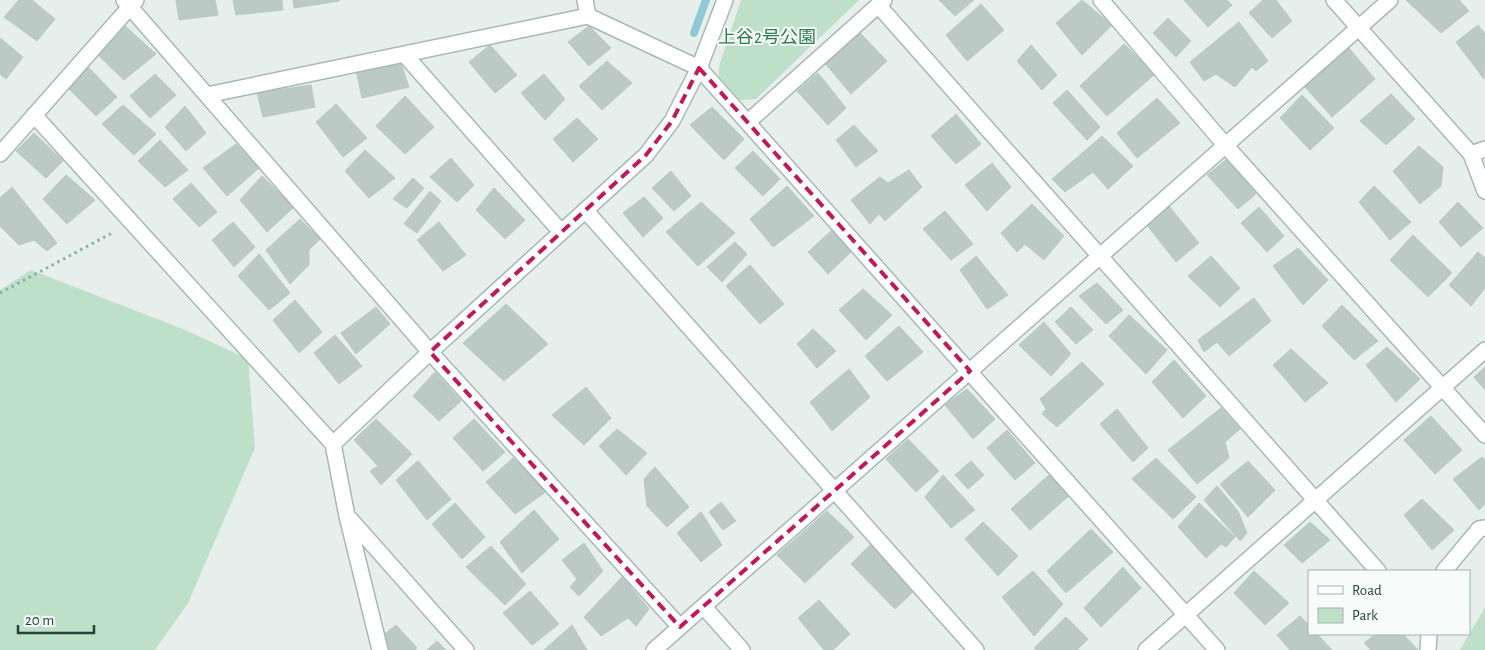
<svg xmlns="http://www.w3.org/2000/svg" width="1485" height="650" viewBox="0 0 1485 650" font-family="'Alegreya Sans','Noto Sans JP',sans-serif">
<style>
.green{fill:#bfe0c8}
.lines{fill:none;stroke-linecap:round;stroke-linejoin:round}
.stream{stroke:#8ec9d4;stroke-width:8}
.building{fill:#bbcac4;stroke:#b8c9c2}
.minor-casing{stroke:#a8b8b2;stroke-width:18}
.path{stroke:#86b3a5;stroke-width:3;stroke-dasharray:2.5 4;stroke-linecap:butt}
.minor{stroke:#fff;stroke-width:15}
.marked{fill:none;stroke:#c2185b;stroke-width:4;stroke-dasharray:10 6;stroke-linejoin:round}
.labels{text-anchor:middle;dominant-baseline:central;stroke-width:4;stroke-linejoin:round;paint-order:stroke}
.park-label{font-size:18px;fill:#2d7a4b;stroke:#f7fbf9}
</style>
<rect width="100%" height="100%" fill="#e6efeb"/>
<path class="green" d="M741,0H859L756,99L740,100L719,77V66Z
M31,270L183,329L248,359L255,448L188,603L155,650H0V290Z
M1485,607V650H1460Z"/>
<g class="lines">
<path class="stream" d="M694,33L706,0"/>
</g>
<path class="building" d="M19,0H32L55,19L37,41L4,17Z
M176,0H215L218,15L179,20Z
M233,0H282L283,10L236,15Z
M293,0H339V1L294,8Z
M939,0H974L955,16Z
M1082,0L1112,25L1082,55L1056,23Z
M1184,0H1227L1232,5L1208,27Z
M1263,0H1276L1292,21L1272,38L1249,13Z
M1406,0H1459L1469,11L1441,33Z
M981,4L1004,30L967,61L946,35Z
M1168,18L1191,41L1176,57L1153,33Z
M1239,22L1268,61L1256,71L1252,67L1235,87L1216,74L1204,81L1190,62Z
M124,25L156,54L124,80L97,54Z
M1478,25L1485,34L1484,79L1456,42Z
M589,26L611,48L589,66L568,42Z
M860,33L887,61L851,94L824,62Z
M0,38L23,57L6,79L0,74Z
M1124,44L1155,74L1107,116L1080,86Z
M490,45L517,75L495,93L469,62Z
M1031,45L1057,75L1042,90L1017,61Z
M1348,47L1375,79L1332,117L1305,87Z
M607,61L632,83L602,110L579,86Z
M401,64L409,87L362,98L356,70Z
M88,67L117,97L96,116L67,87Z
M818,73L846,108L828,125L797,91Z
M155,74L176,95L150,118L130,96Z
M544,74L565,99L545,120L521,93Z
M311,85L315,107L263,117L257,93Z
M1067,90L1100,127L1087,140L1053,103Z
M1391,94L1415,119L1386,145L1360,121Z
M1302,95L1334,128L1310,150L1280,118Z
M405,96L434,127L405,154L376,126Z
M1157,98L1180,123L1137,158L1117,133Z
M336,104L367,138L343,157L316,122Z
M123,105L156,134L134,155L102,124Z
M185,106L206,133L186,151L165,127Z
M712,107L744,139L724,160L690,125Z
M956,114L981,144L956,164L931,136Z
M577,118L598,139L573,162L553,139Z
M854,125L878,151L856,167L836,140Z
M34,133L63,161L46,178L16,151Z
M1102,136L1133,166L1108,189L1093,172L1065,192L1052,179Z
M160,140L188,170L165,187L138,161Z
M236,144L259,168L227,196L203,168Z
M1419,146L1443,167L1441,186L1420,204L1393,171Z
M365,150L395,178L369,198L345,171Z
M753,151L780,179L763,196L735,168Z
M451,158L474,185L457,202L430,177Z
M1227,159L1256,194L1238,209L1207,175Z
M992,163L1011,187L987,211L965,185Z
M909,170L922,187L885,221L879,214L870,224L851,200L880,177L888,183Z
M671,171L691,196L674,211L652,188Z
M66,175L95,200L67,224L43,199Z
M262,176L294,207L267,232L240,200Z
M413,178L424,188L407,208L393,199Z
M191,183L217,212L199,227L173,199Z
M787,186L814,216L773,247L750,219Z
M1374,186L1411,222L1390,240L1359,202Z
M12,187L57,243L47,251L34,240L19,245L0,226V198Z
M494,188L525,220L505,239L476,210Z
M430,191L441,201L417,233L404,224Z
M644,197L663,218L643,237L623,213Z
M701,202L735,233L698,266L666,232Z
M1458,202L1483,228L1461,247L1439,222Z
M1032,204L1064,236L1044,260L1025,244L1017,252L1001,233Z
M1168,205L1199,243L1176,262L1146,224Z
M1259,207L1284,236L1267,252L1241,223Z
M945,211L973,244L951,260L923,229Z
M300,219L320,239L309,250V265L290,284L266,250Z
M233,222L255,247L234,267L212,240Z
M439,222L466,255L443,271L417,240Z
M832,230L852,251L828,274L808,252Z
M1413,235L1452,273L1428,297L1390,260Z
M735,242L747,254L722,282L707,267Z
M1298,248L1328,280L1303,305L1273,266Z
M1478,252L1485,258V288L1471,306L1449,285Z
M259,254L290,293L269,310L238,276Z
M976,256L1008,295L987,309L960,270Z
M1211,256L1240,288L1220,307L1188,276Z
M750,265L784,304L760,324L726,286Z
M1097,283L1123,310L1106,324L1079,296Z
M863,289L892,315L866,340L839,310Z
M1254,298L1271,321L1229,356L1217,342L1204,352L1198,340Z
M295,300L322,332L299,353L273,320Z
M506,304L548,344L504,381L463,343Z
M1342,305L1378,341L1354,360L1322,326Z
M376,307L390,324L356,354L341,333Z
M1071,307L1093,330L1076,344L1055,322Z
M1129,315L1167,350L1146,374L1109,336Z
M1044,322L1071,354L1051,376L1019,345Z
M899,326L923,352L887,381L865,356Z
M813,329L836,351L817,368L797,344Z
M335,335L362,366L339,384L314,353Z
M1387,347L1420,379L1396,402L1366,365Z
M1291,349L1328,383L1305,402L1273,365Z
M1174,360L1206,396L1183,418L1152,382Z
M1082,362L1104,384L1057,427L1042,414L1046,409L1040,399Z
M1485,367V390L1474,377Z
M849,369L870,397L832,431L810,402Z
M435,372L461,401L439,421L413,396Z
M586,387L611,418L584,445L552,415Z
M967,389L995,419L973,439L945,405Z
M1221,408L1240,429L1225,442L1229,458L1197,484L1168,450Z
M1117,409L1148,448L1133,462L1100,424Z
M1431,416L1462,450L1435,474L1404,440Z
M376,419L412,454L381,485L370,471L378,466L354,440Z
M474,419L505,452L483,471L453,438Z
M617,429L647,453L626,475L599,446Z
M1007,430L1035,463L1015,480L987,448Z
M908,439L939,471L916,492L886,459Z
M1482,457L1485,460V504L1479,510L1453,479Z
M513,458L547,491L515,514L486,482Z
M1156,458L1196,497L1173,519L1132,479Z
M418,461L451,499L427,520L396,480Z
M971,461L984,475L968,489L955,475Z
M1248,461L1275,490L1248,517L1220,484Z
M655,467L689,507L667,527L647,506L644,479Z
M943,475L975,510L951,528L925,497Z
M1049,475L1070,495L1030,530L1011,509Z
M1217,486L1238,511L1247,533L1240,541L1204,500Z
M1422,499L1454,530L1432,550L1404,515Z
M721,502L736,521L723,530L709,512Z
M455,503L485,537L462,559L432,524Z
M1199,503L1235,537L1226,547L1221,544L1206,558L1178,527Z
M534,510L559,539L522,573L500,542Z
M827,511L854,537L805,583L777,555Z
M701,512L722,545L701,562L677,533Z
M983,522L1018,556L998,576L965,539Z
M1310,522L1330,540L1302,563L1284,545Z
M1091,529L1113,552L1066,593L1047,571Z
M584,543L603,571L579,596L570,587L577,579L562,560Z
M870,545L914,591L895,609L851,564Z
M491,546L526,584L505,605L466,567Z
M1123,567L1141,588L1101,627L1084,608Z
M1033,571L1063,604L1034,636L1002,597Z
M1254,571L1289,603L1265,625L1234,593Z
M622,577L649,609L636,626L628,618L601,636L584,617Z
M530,591L559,624L532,645L503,613Z
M819,600L850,634L833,650H824L798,618Z
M1300,616L1309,625V634H1317L1332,650H1290L1277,635Z
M1066,617L1088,639L1077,650H1036L1034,648Z
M396,625L417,648L415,650H387L383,644V635Z
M572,625L587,650H544Z
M1376,634H1403L1418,650H1371L1364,643Z
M437,641L446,650H427Z"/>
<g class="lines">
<defs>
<path id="minor" d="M124,0L430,352L680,627
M585,0L588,16
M1101,0L1226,146L1485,435
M1334,0L1471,154L1485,191
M878,5L1378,571
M404,54L561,232
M207,95L588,16L699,68L1217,650
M34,115L333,444
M748,122L884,0
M0,154L136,0
M1471,154L1485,149
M585,210L976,650
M350,519L466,650
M1444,571L1479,529L1485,528
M704,607L742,650
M380,650L347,516L333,444L430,352L646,155L672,121L699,68L725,0
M654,650L1390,0
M1146,650L1485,350
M1428,650L1429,634"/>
</defs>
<use href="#minor" class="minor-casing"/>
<path class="path" d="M0,293L114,232"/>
<use href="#minor" class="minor"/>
</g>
<path class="marked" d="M699,68L970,371L680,627L430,352L646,155L672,121Z"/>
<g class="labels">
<g class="park-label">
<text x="767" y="38">上谷2号公園</text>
</g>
</g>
<rect x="1308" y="570" width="162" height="65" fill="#f7fbf9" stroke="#a3b1ad"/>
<rect x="1318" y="586" width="25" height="8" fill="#ffffff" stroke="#a3b1ad"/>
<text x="1352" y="595" font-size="15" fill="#24423a">Road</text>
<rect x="1318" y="608" width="25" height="15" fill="#bfe0c8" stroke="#a3b1ad"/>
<text x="1352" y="620" font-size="15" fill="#24423a">Park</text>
<path d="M18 625v8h76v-8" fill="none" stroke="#24423a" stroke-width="2.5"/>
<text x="25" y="625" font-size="15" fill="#24423a" stroke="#f7fbf9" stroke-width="4" paint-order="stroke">20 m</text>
</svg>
